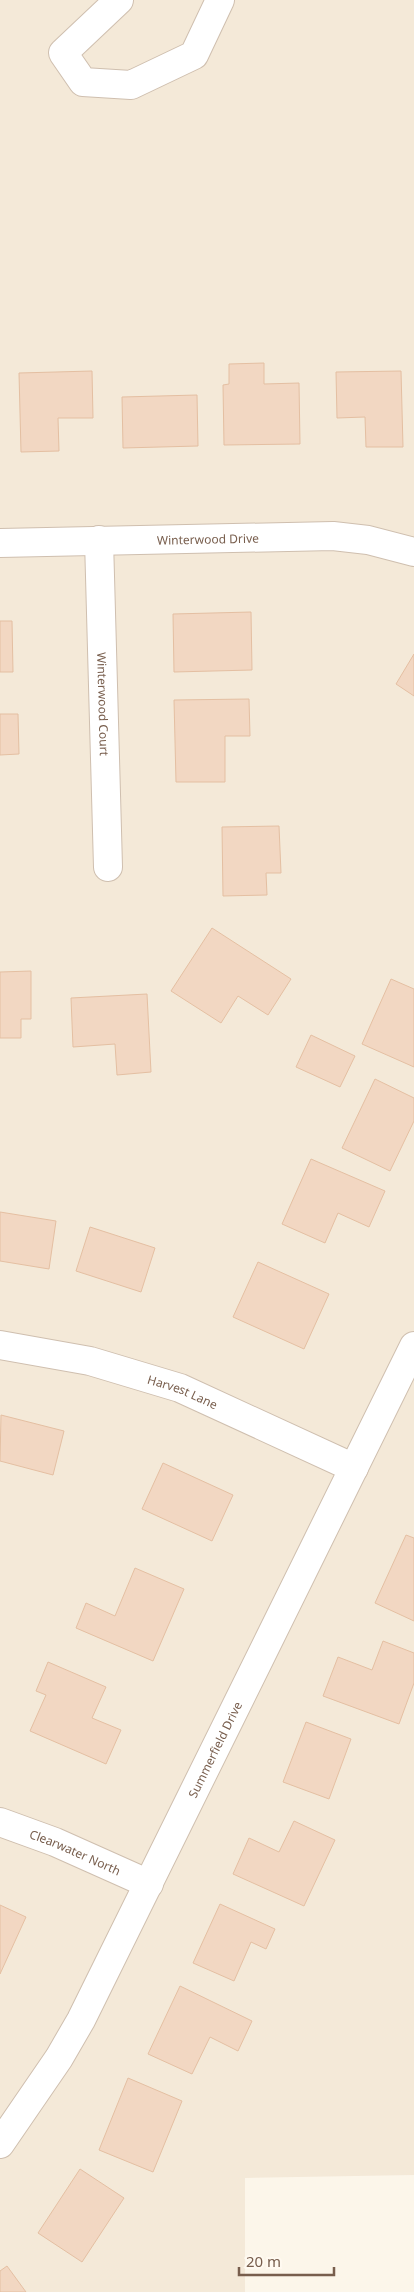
<svg xmlns="http://www.w3.org/2000/svg" width="414" height="2292" viewBox="0 0 414 2292" font-family="'Noto Sans',sans-serif">
<style>
.residential{fill:#f4e9d8}
.building{fill:#f2d7c2;stroke:#e4bfa2}
.lines{fill:none;stroke-linecap:round;stroke-linejoin:round}
.minor-casing{stroke:#cfbfaf;stroke-width:30}
.minor{stroke:#fff;stroke-width:28}
.labels{text-anchor:middle;dominant-baseline:central;stroke-width:4.5;stroke-linejoin:round;paint-order:stroke}
.street-label{font-size:12px;fill:#785e4d;stroke:#fffaf1}
</style>
<rect width="100%" height="100%" fill="#fcf6ea"/>
<path class="residential" d="M0,0H414V2175L245,2178V2292H0Z"/>
<path class="building" d="M264,363V384L299,383L300,444L224,445L223,385L229,384V364Z
M92,371L93,418H58L59,451L21,452L19,373Z
M401,371L403,447H366L365,417L337,418L336,372Z
M197,395L198,446L123,448L122,397Z
M251,612L252,670L174,672L173,614Z
M0,621H12L13,672H0Z
M414,654V696L396,684Z
M249,699L250,736H225V782H176L174,700Z
M0,714H18L19,754L0,755Z
M279,826L281,873H266L267,895L223,896L222,827Z
M212,928L291,979L268,1015L238,996L221,1023L171,991Z
M31,971V1019H21V1038H0V972Z
M391,979L414,989V1067L362,1044Z
M147,994L151,1072L117,1075L115,1044L73,1047L71,998Z
M311,1035L355,1056L340,1087L296,1067Z
M375,1079L414,1098V1121L390,1171L342,1148Z
M311,1159L385,1191L369,1227L338,1213L325,1243L282,1224Z
M0,1212L56,1221L49,1269L0,1261Z
M90,1227L155,1248L141,1292L76,1271Z
M258,1262L329,1294L304,1349L233,1317Z
M1,1415L64,1431L53,1475L0,1461Z
M163,1463L233,1495L212,1541L142,1509Z
M406,1535L414,1538V1621L375,1603Z
M135,1568L184,1589L153,1661L76,1628L86,1603L115,1616Z
M383,1641L414,1653V1683L399,1724L323,1696L338,1657L372,1670Z
M48,1662L106,1687L92,1718L121,1730L106,1764L30,1731L46,1695L36,1691Z
M306,1722L351,1739L329,1799L283,1782Z
M294,1821L335,1840L304,1906L233,1874L249,1838L279,1852Z
M220,1904L275,1929L266,1949L251,1942L234,1981L193,1963Z
M0,1905L26,1917L0,1974Z
M180,1986L252,2021L238,2051L210,2037L192,2074L148,2054Z
M128,2078L182,2101L153,2172L99,2150Z
M80,2169L124,2198L82,2262L38,2233Z
M7,2266L26,2292H0V2271Z"/>
<g class="lines">
<defs>
<g id="minor">
<path d="M119,0L63,53L83,82L131,85L194,55L220,0"/>
<path id="s1" d="M99,540L108,867"/>
<path id="s2" d="M0,543L333,536L368,540L414,552"/>
<path id="s3" d="M0,1345L90,1361L180,1388L354,1468"/>
<path id="s4" d="M0,1822L55,1842L149,1884"/>
<path id="s5" d="M0,2144L59,2058L81,2020L414,1346"/>
</g>
</defs>
<use href="#minor" class="minor-casing"/>
<use href="#minor" class="minor"/>
</g>
<g class="labels">
<g class="street-label">
<text stroke="none"><textPath href="#s2" startOffset="208">Winterwood Drive</textPath></text>
<text stroke="none"><textPath href="#s1" startOffset="164">Winterwood Court</textPath></text>
<text stroke="none"><textPath href="#s3" startOffset="189">Harvest Lane</textPath></text>
<text stroke="none"><textPath href="#s5" startOffset="450">Summerfield Drive</textPath></text>
<text stroke="none"><textPath href="#s4" startOffset="81">Clearwater North</textPath></text>
</g>
</g>
<path d="M239 2267v8h95v-8" fill="none" stroke="#785e4d" stroke-width="2.5"/>
<text x="246" y="2267" font-size="15" fill="#785e4d" stroke="#fffaf1" stroke-width="4" paint-order="stroke">20 m</text>
</svg>
